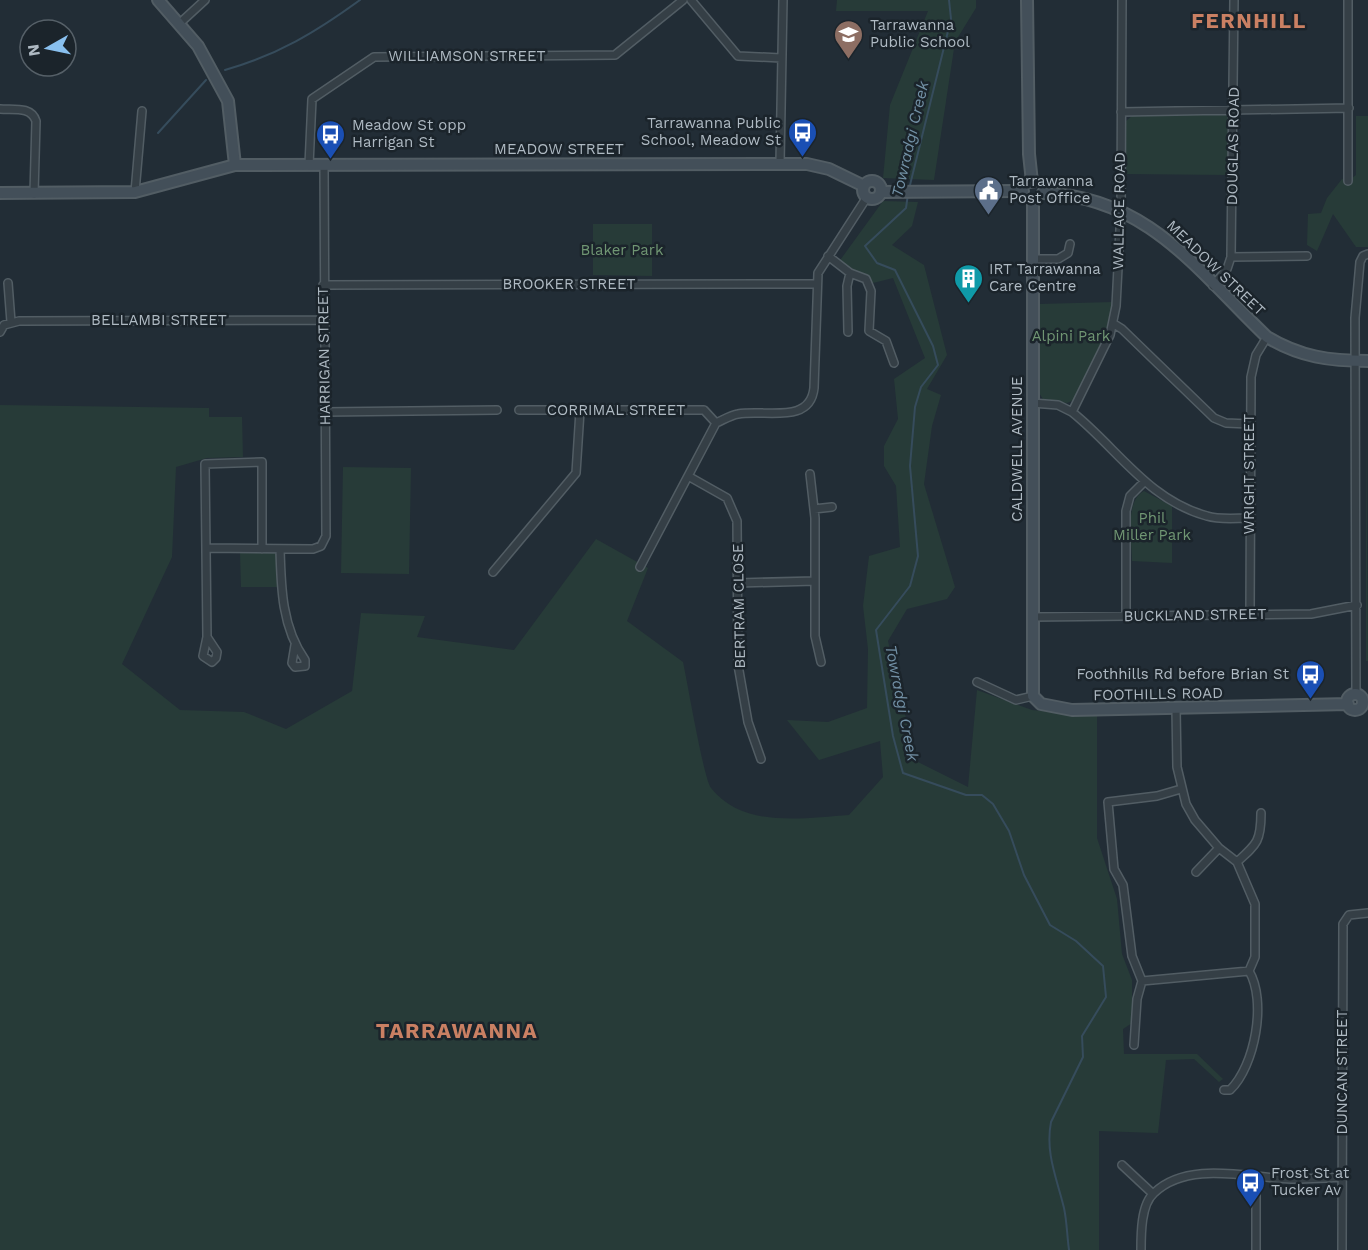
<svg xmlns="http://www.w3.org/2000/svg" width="1368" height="1250" viewBox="0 0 1368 1250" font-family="'Work Sans',sans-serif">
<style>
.green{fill:#273b38}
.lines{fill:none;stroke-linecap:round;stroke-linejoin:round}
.stream{stroke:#364c5c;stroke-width:2}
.street-casing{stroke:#525d64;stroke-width:10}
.secondary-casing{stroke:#525d64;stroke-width:14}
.street{stroke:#353f46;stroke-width:7}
.secondary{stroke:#434f59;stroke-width:10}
.labels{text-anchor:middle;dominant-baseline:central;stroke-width:5;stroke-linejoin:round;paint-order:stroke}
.poi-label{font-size:15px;fill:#afbac3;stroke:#1b242b;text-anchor:start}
.street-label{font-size:15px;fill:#afbac3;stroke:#1b242b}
.park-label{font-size:15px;fill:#709673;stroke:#1b242b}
.water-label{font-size:16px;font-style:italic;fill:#7290a5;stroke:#1b242b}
.district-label{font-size:21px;font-weight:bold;letter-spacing:1.5px;fill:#ca8063;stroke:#1b242b}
</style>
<rect width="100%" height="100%" fill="#222d36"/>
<path class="green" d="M837,0H976V8L955,42L934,180L883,178L890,105L928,11H836Z
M1229,114L1228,175L1125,174L1126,121L1133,115Z
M1356,116H1368V247H1356L1333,214L1317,251L1307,245L1308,214L1321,213L1327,198L1342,179L1348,181L1356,175Z
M883,201L918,202L912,226L892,245L924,265L947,355L927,389L941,395L932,426L924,484L955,587L947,599L907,609L888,641L916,761L968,787L977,690L1032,710L1097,716V838L1117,899L1122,954L1132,980V1023L1123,1029L1124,1054H1197L1223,1079L1219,1082L1194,1059L1166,1060L1158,1133L1099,1131V1250H0V405L209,408V417H242L243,457L207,458L176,467L172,557L122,664L180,710L244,712L286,729L352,691L361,613L425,616L417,637L514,650L596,539L648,568L627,621L683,662C687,680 704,780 711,788C743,829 804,818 849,815L883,777L880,741L819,760L787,720L828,722L867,708L868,649L863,606L869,556L900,547L896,486L884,466V446L898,419L894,379L925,358L893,278L869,284L838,263Z
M593,224H652V276L593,275Z
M1113,302L1104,339L1074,400L1067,403L1043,399L1039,393V304Z
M1366,421L1368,661H1366Z
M343,467L411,468L409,574L341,573Z
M1144,491L1172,506V563L1132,561C1132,543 1124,501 1144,491Z
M240,552H274L278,557V587H241Z"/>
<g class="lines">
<path class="stream" d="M225,70C278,55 316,32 360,0
M158,133L206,80
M909,189L951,19L949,0
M908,194L906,208L865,246L877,263L895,270L933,346L938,365L921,387L915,407L910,466L918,556L910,586L876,630L893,736L903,773L966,795H982L993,804L1009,831L1024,875L1050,925L1076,941L1103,966L1106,997L1082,1036L1083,1057L1051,1122C1045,1153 1057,1179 1064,1208C1067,1222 1067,1236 1069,1250"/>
<defs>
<path id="street" d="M691,0L738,56L781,58
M1348,0V181
M180,23L205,0
M0,109C14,110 31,106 36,121L34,194
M1121,112L1349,108
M780,163L783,0
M309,165L312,99L374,57L615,55L683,0
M135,192L142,111
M828,256L850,273L866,279L871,291L869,331L886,341L894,363
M1231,257L1307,256
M1032,259H1058L1068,253L1070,244
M8,283L11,322
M323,285L816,284
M1213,286L1227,269L1231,257L1234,0
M1114,324L1122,329L1214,418L1226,423L1249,424
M0,332L4,325L19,321L323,320
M848,332L847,286L850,273
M1032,403L1058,405L1072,412C1117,448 1148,500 1207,516C1220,520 1236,518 1249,518
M519,410H704L716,423C723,420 731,415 738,414C765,409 810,425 814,388L818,273L867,197
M325,412L497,410
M1072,412L1110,335L1116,306L1121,210L1122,0
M810,474L815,518V636L821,662
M688,476L727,498L737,521L738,665L748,722L761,759
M814,509L832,507
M206,548L313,549L321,546L326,536L324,165
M280,549C281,588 282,628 305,660V666L295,667L292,663L295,645
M640,567L716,423
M493,572L576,473L580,411
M738,583L815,581
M1250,615L1251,377L1256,355L1267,337
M1126,616V511L1130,496L1144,482
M1032,617L1311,614L1357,605
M207,637L203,656L212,662L216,658L217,652L207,637L205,464L262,462V549
M977,682L1016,700L1033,696
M1356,695L1355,318L1360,262L1363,256L1368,254
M1237,862C1257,844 1261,841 1261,813
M1196,872L1219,848
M1142,981L1249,971L1255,957V904L1237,862L1219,848L1195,820L1186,804L1177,767L1176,709
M1142,981L1132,956L1123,885L1114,869L1108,802L1157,796L1181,789
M1134,1045L1137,999L1142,981
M1224,1090H1230C1255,1066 1267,1001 1249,971
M1122,1165L1152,1193
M1256,1176V1250
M1141,1250C1141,1234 1141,1204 1154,1193C1188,1160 1249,1178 1291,1179C1308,1179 1325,1178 1342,1177
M1342,1250L1343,924L1349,915L1368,913"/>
<path id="secondary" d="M158,0L198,46L228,101L235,165
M1027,0L1029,154L1032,182
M863 190a9 9 0 1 1 18 0a9 9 0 1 1-18 0Z
M881,192L1023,191
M0,193L135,192L235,165L807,164L829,169L864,186
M1043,193C1148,197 1197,270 1267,337C1300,357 1330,361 1368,361
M1033,202V696L1041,704L1072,710L1348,704
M1347 702a8 8 0 1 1 16 0a8 8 0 1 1-16 0Z"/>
</defs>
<use href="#street" class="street-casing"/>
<use href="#secondary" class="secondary-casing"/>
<use href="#street" class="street"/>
<use href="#secondary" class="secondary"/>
</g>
<defs>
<symbol id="school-pin" viewBox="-11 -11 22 30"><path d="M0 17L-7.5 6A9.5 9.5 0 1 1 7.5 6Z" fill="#8d6e63" stroke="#1b242b"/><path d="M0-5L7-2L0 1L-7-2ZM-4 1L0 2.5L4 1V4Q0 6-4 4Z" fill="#fff"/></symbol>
<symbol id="bus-pin" viewBox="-11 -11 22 30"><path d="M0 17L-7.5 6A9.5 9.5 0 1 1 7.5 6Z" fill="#1a4fb4" stroke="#1b242b"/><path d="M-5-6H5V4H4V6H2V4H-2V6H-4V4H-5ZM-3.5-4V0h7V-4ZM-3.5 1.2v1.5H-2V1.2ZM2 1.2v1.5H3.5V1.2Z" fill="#fff"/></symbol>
<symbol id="civic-pin" viewBox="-11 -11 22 30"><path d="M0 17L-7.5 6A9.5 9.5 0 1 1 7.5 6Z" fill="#5c6f8a" stroke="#1b242b"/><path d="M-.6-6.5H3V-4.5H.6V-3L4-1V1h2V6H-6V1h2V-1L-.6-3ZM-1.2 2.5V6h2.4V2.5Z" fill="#fff"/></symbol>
<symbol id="building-pin" viewBox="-11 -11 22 30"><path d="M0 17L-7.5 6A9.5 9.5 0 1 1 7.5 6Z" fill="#0f9aa8" stroke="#1b242b"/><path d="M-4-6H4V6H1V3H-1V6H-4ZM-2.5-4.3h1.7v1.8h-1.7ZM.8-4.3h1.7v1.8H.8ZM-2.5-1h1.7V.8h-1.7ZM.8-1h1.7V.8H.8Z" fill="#fff"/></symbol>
</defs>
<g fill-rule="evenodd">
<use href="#school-pin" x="832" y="18" width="33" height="45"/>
<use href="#bus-pin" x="786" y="116" width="33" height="45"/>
<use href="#bus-pin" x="314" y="118" width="33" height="45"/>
<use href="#civic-pin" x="972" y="174" width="33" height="45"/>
<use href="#building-pin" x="952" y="262" width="33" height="45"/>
<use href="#bus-pin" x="1294" y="658" width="33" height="45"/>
<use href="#bus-pin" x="1234" y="1166" width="33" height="45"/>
</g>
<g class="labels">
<g class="poi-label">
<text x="870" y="25">Tarrawanna<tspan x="870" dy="17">Public School</tspan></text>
<text x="781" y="123" text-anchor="end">Tarrawanna Public<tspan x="781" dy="17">School, Meadow St</tspan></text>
<text x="352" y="125">Meadow St opp<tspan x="352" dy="17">Harrigan St</tspan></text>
<text x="1009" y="181">Tarrawanna<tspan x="1009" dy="17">Post Office</tspan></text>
<text x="989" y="269">IRT Tarrawanna<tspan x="989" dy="17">Care Centre</tspan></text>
<text x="1289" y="674" text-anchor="end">Foothhills Rd before Brian St</text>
<text x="1271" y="1173">Frost St at<tspan x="1271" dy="17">Tucker Av</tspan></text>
</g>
<g class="street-label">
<text x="467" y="56">WILLIAMSON STREET</text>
<text transform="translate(1233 146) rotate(-89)">DOUGLAS ROAD</text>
<text x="559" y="149">MEADOW STREET</text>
<text transform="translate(1119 211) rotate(-89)">WALLACE ROAD</text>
<text transform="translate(1216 268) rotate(44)">MEADOW STREET</text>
<text x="569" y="284">BROOKER STREET</text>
<text x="159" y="320">BELLAMBI STREET</text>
<text transform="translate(324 356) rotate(-91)">HARRIGAN STREET</text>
<text x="616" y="410">CORRIMAL STREET</text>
<text transform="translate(1017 449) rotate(-90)">CALDWELL AVENUE</text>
<text transform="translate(1249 474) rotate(-90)">WRIGHT STREET</text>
<text transform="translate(739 606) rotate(-91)">BERTRAM CLOSE</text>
<text transform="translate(1195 615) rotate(-1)">BUCKLAND STREET</text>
<text transform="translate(1158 694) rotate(-1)">FOOTHILLS ROAD</text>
<text transform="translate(1342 1072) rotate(-90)">DUNCAN STREET</text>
</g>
<g class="park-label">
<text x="622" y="250">Blaker Park</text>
<text x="1071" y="336">Alpini Park</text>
<text x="1152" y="518">Phil<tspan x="1152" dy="17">Miller Park</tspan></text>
</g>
<g class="water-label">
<text transform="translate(910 139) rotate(-77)">Towradgi Creek</text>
<text transform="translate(902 703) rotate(79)">Towradgi Creek</text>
</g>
<g class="district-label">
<text x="1249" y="20">FERNHILL</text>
<text x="457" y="1030">TARRAWANNA</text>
</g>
</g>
<g transform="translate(48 48) rotate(261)"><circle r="28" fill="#1b242b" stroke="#566068" stroke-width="1.5"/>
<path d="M0-4.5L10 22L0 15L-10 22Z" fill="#89c0ef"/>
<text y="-9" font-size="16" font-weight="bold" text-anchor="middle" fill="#afbac3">N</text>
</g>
</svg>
